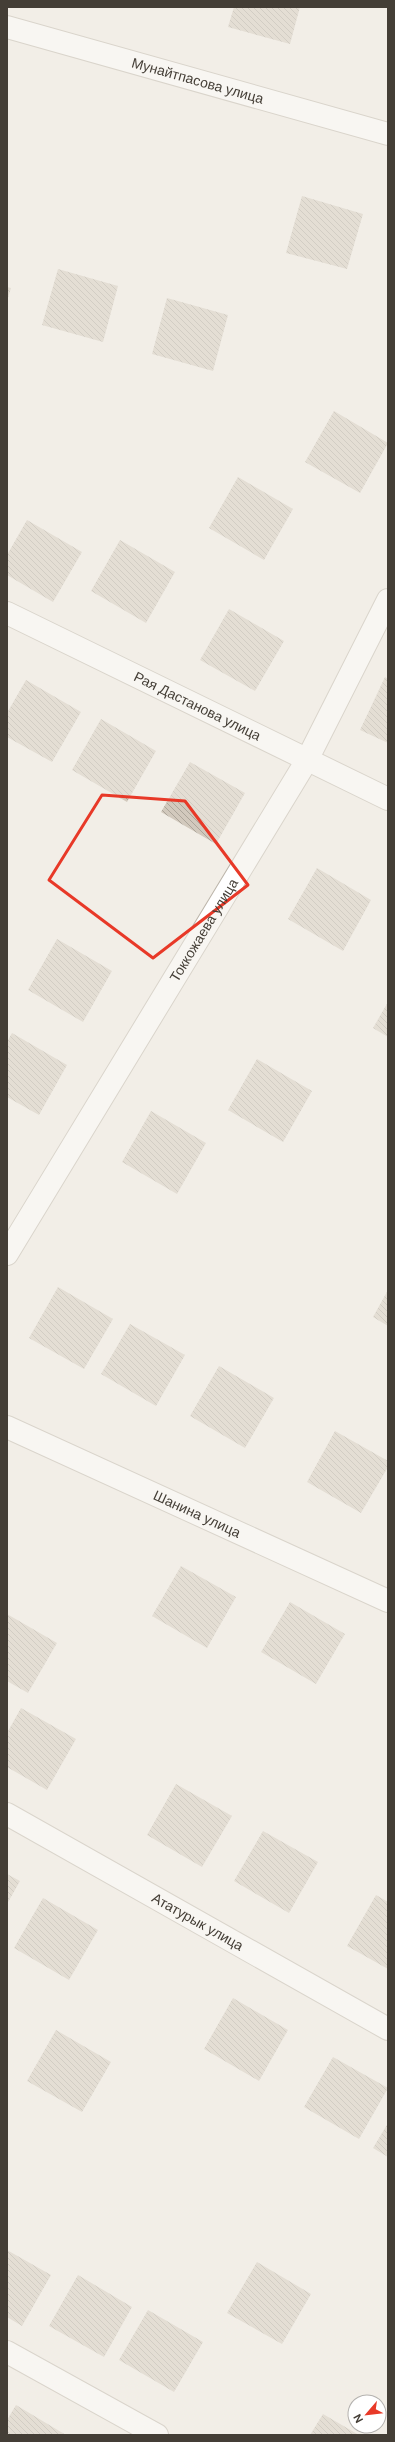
<svg xmlns="http://www.w3.org/2000/svg" width="395" height="2442" viewBox="0 0 395 2442" font-family="'DM Sans',sans-serif">
<style>
.building{fill:url(#building-back-hatch)}
.lines{fill:none;stroke-linecap:round;stroke-linejoin:round}
.minor-casing{stroke:#bcb5aa;stroke-width:24}
.minor{stroke:#fff;stroke-width:22}
.marked{fill:none;stroke:#e83928;stroke-width:3;stroke-linejoin:round}
.labels{text-anchor:middle;dominant-baseline:central;stroke-width:3.5;stroke-linejoin:round;paint-order:stroke}
.street-label{font-size:14px;fill:#443e36;stroke:#fff}
</style>
<defs>
<pattern id="building-back-hatch" width="6" height="6" patternUnits="userSpaceOnUse"><rect width="6" height="6" fill="#d2c9bd"/><path d="M-1 5l2 2M0 0l6 6M5-1l2 2" fill="none" stroke="#aca59a"/></pattern>
</defs>
<rect width="100%" height="100%" fill="#f2eee7"/>
<path class="building" d="M234,7H300L290,44L228,27Z
M302,196L363,214L347,269L286,253Z
M58,269L118,286L103,342L42,325Z
M7,287L11,288L7,301Z
M167,298L228,315L213,371L152,354Z
M334,411L388,443L360,493L305,462Z
M238,477L293,509L264,560L209,528Z
M27,520L82,552L53,602L7,575V555Z
M120,540L175,572L146,623L91,591Z
M229,609L284,641L255,691L200,660Z
M385,677L388,679V743L360,730Z
M26,680L81,712L52,762L7,737V713Z
M101,719L156,751L127,802L72,770Z
M190,762L245,793L216,844L161,812Z
M317,868L371,900L343,951L288,919Z
M57,939L112,971L83,1022L28,990Z
M388,1002V1037L373,1028Z
M12,1033L67,1065L39,1115L7,1097V1042Z
M257,1059L312,1091L283,1142L228,1110Z
M151,1111L206,1143L177,1194L122,1162Z
M58,1287L113,1319L84,1369L29,1338Z
M388,1290V1326L373,1317Z
M130,1324L185,1355L156,1406L101,1374Z
M219,1366L274,1398L245,1448L190,1416Z
M335,1431L388,1461V1467L361,1513L307,1482Z
M181,1566L236,1597L207,1648L152,1616Z
M290,1602L345,1634L316,1684L261,1652Z
M7,1614L57,1643L28,1693L7,1681Z
M21,1708L76,1739L47,1790L7,1767V1733Z
M176,1784L232,1816L202,1867L147,1835Z
M263,1831L318,1862L289,1913L234,1881Z
M7,1874L20,1881L7,1904Z
M376,1895L388,1902V1969L347,1946Z
M43,1898L98,1930L69,1980L14,1948Z
M233,1998L288,2030L259,2081L204,2049Z
M56,2030L111,2062L82,2112L27,2081Z
M333,2057L388,2088L359,2139L304,2107Z
M388,2123V2157L373,2148Z
M7,2250L51,2275L22,2326L7,2317Z
M257,2262L311,2294L282,2344L227,2313Z
M78,2275L132,2307L104,2357L49,2326Z
M148,2310L203,2342L174,2392L119,2360Z
M16,2405L66,2435H7V2420Z
M323,2414L359,2435H310Z"/>
<g class="lines">
<defs>
<g id="minor">
<path id="s1" d="M7,27L388,134"/>
<path id="s2" d="M7,613L388,799"/>
<path id="s3" d="M7,1254L307,760L388,600"/>
<path id="s4" d="M7,1427L388,1601"/>
<path id="s5" d="M7,1814L388,2029"/>
<path d="M7,2352L157,2435"/>
</g>
</defs>
<use href="#minor" class="minor-casing"/>
<use href="#minor" class="minor"/>
</g>
<path d="M0 0H395V2442H0ZM102,795L185,801L248,885L153,958L49,880Z" fill="#f2eee7" fill-opacity=".55" fill-rule="evenodd"/>
<path class="marked" d="M102,795L185,801L248,885L153,958L49,880Z"/>
<g class="labels">
<g class="street-label">
<text stroke="none"><textPath href="#s1" startOffset="198">Мунайтпасова улица</textPath></text>
<text stroke="none"><textPath href="#s2" startOffset="212">Рая Дастанова улица</textPath></text>
<text stroke="none"><textPath href="#s3" startOffset="379">Токкожаева улица</textPath></text>
<text stroke="none"><textPath href="#s4" startOffset="209">Шанина улица</textPath></text>
<text stroke="none"><textPath href="#s5" startOffset="219">Ататурык улица</textPath></text>
</g>
</g>
<rect width="395" height="2442" fill="none" stroke="#443e36" stroke-width="16"/>
<g transform="translate(367 2414) rotate(242)"><circle r="19" fill="#ffffff" stroke="#b4b2af"/>
<path d="M0-3L7 15L0 10L-7 15Z" fill="#e83928"/>
<text y="-6" font-size="11" font-weight="bold" text-anchor="middle" fill="#443e36">N</text>
</g>
</svg>
